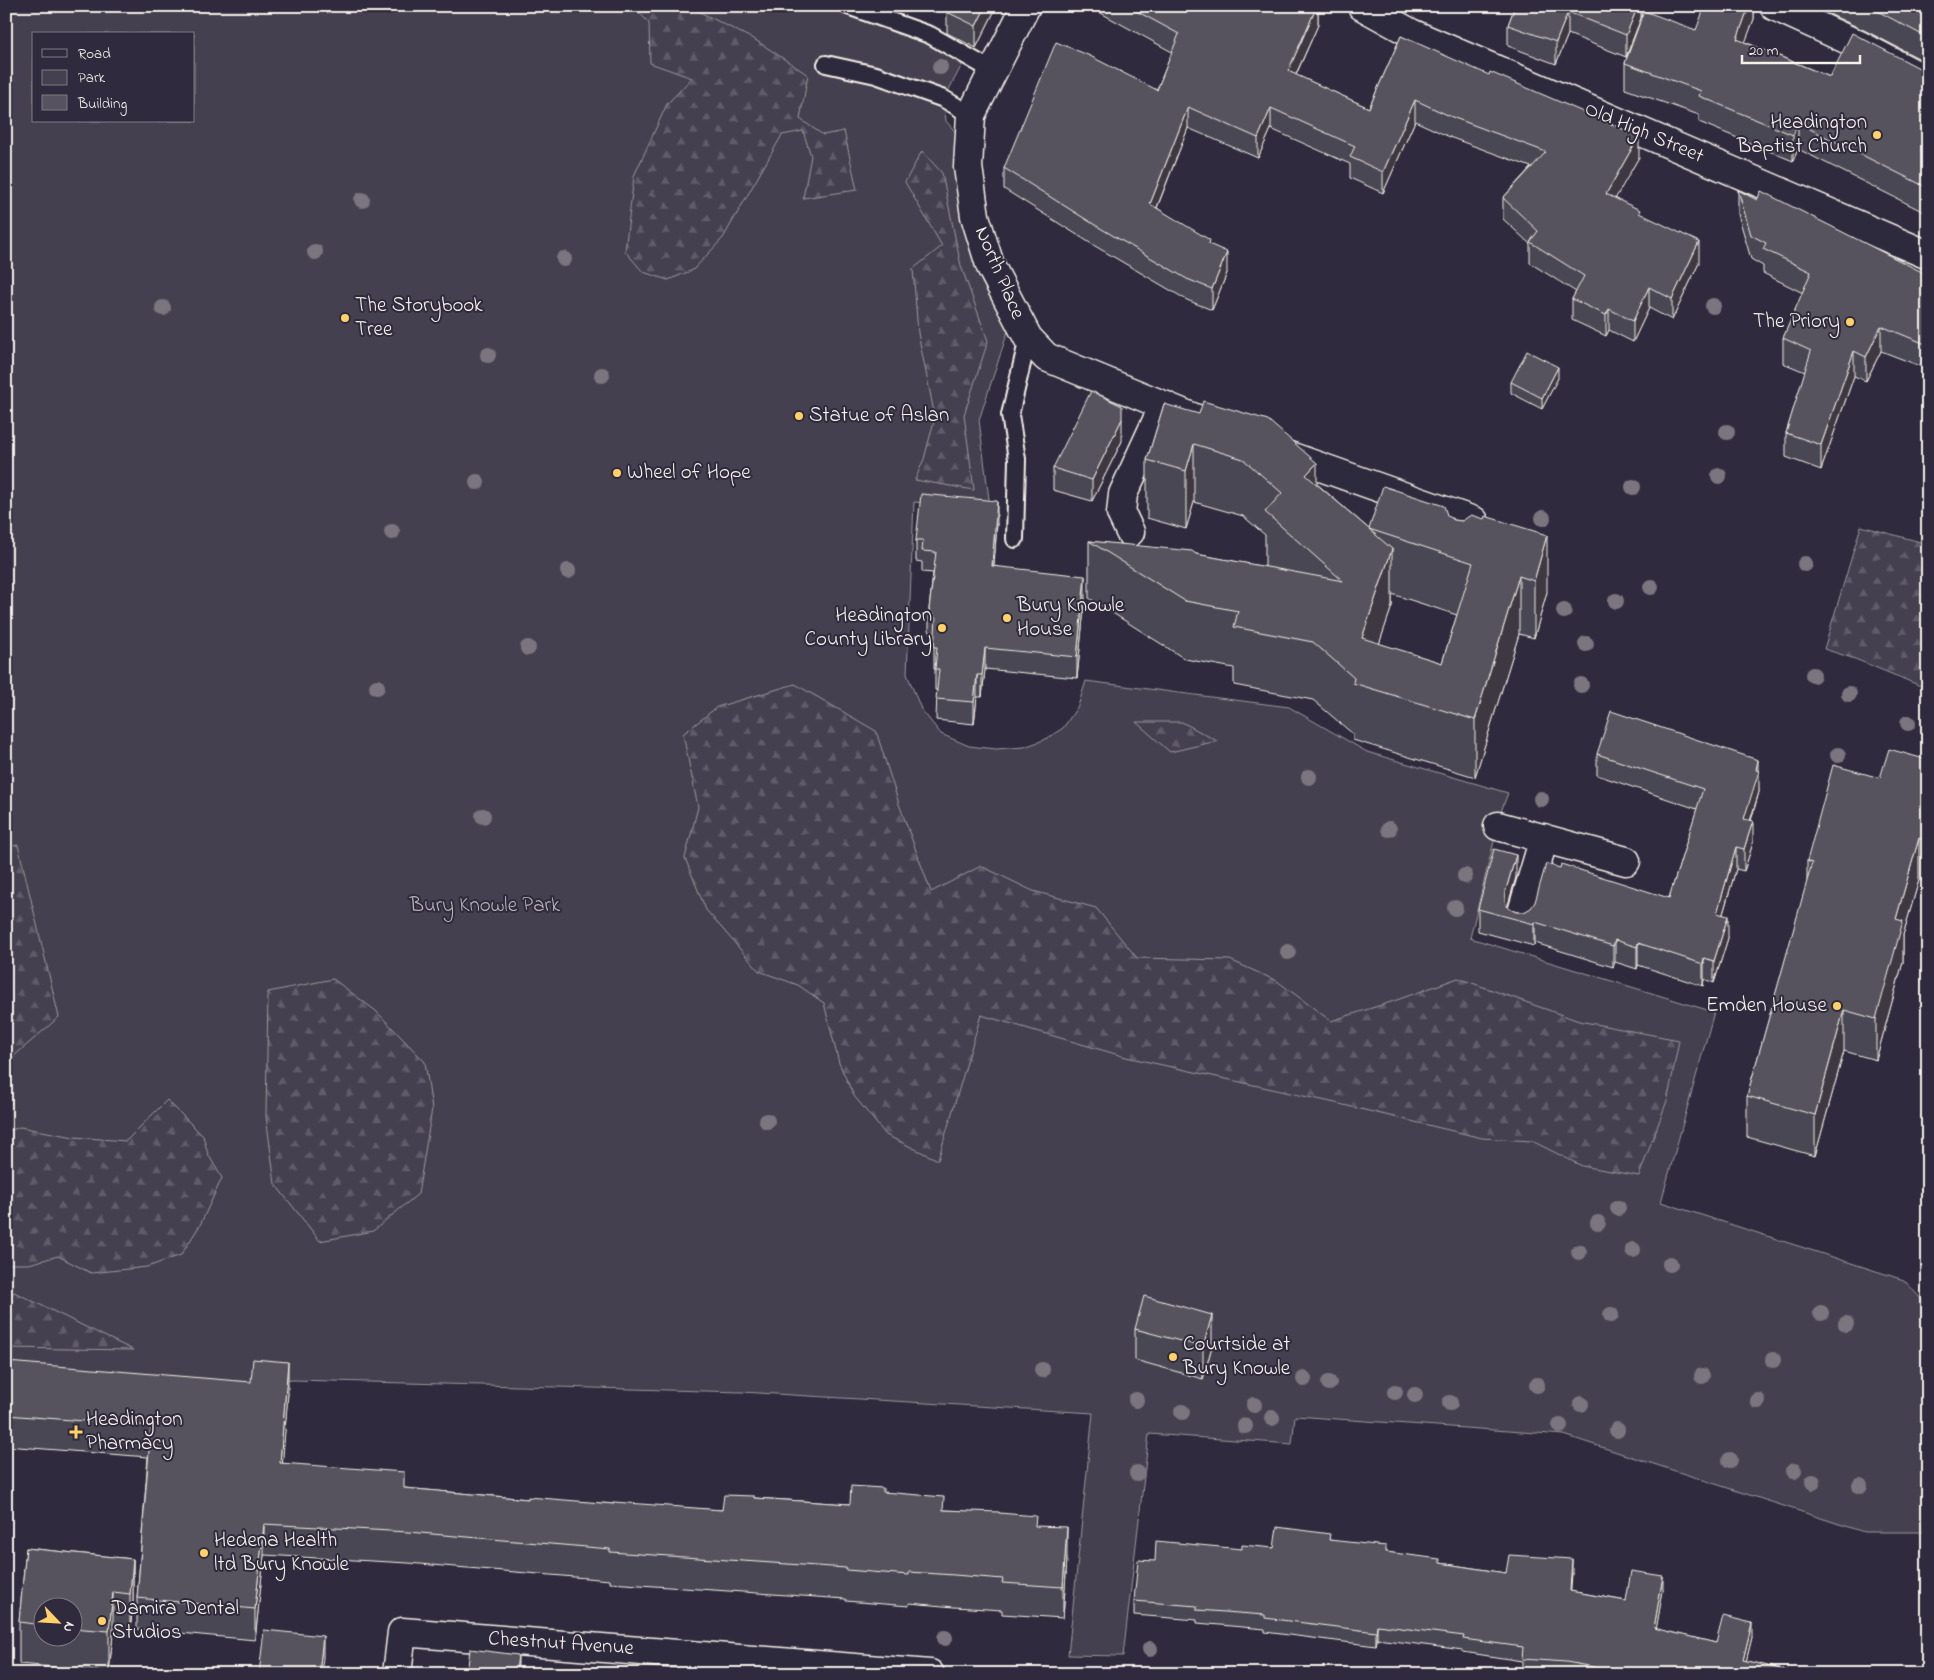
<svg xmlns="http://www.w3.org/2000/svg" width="1934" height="1680" viewBox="0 0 1934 1680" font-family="'Indie Flower',sans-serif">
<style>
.green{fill:#454050;stroke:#9c989c;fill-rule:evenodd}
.forest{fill:url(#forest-firs);stroke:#9c989c}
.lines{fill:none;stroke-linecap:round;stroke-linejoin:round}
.service-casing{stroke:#f4f1e8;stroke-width:20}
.minor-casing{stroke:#f4f1e8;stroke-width:31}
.service{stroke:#2f2a3d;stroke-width:16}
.minor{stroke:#2f2a3d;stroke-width:28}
.tree{fill:#7a757e}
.wall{fill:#4a4752;stroke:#f4f1e8;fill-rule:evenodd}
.shaded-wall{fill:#3c3942;stroke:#f4f1e8}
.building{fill:#56525f;stroke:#f4f1e8;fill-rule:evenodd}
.poi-dot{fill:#ffd166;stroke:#2f2a3d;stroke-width:2}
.labels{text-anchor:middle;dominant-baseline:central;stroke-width:4;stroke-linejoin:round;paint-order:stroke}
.poi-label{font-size:21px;fill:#f4f1e8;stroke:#2f2a3d;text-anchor:start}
.street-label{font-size:21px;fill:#f4f1e8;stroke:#2f2a3d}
.park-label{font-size:21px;fill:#b7b3b3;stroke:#2f2a3d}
</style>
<defs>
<pattern id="forest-firs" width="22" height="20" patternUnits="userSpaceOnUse" patternTransform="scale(1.25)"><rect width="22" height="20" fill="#454050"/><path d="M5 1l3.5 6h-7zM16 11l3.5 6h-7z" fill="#605c69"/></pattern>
</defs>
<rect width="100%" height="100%" fill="#2f2a3d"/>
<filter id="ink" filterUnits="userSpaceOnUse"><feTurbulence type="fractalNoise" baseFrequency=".02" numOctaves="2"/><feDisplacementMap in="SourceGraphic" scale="10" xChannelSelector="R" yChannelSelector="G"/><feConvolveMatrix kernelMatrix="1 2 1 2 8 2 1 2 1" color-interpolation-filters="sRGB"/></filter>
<g filter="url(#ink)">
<path class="green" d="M6,6H829L925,37L965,59L944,99L946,121L959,136L979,268L1008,331L979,420L990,507L914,502L907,674L921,709L941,734L969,746L996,749L1024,747L1044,740L1063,728L1078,706L1086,681L1289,707L1367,752L1508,793L1502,809L1470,938L1714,1012L1661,1202L1904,1280L1922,1300L1928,1312V1532H1864L1564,1435L1295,1416L1292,1444L1149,1434L1123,1656L1068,1655L1093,1413L742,1392L294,1380L126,1390L6,1389ZM34,34H194V121H34Z"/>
<path class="forest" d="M633,6H688L757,41L808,75L800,119L823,135L844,131L857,190L803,198L811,156L803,131L782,135L723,238L693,270L668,280L643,272L625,251L634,176L667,104L692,78L650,63L649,23Z
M922,151L942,173L961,266L988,341L964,415L974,490L915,480L924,459L935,417L918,333L913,269L942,246L905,182Z
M1861,526L1928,544V689L1855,659L1824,649Z
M795,684L876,731L899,804L931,892L981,866L1033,891L1096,908L1137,958L1230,960L1277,981L1331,1021L1394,1001L1458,978L1579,1021L1679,1040L1668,1098L1639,1176L1582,1166L1532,1141L1482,1138L1331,1102L1126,1057L981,1015L938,1160L886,1135L854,1096L839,1063L824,1003L798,985L759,971L706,910L685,858L698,807L683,734L717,707Z
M1136,722H1182L1217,741L1170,752Z
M18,845L59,1017L6,1063V847Z
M333,979L376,1011L425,1062L432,1109L418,1194L373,1231L320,1241L275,1184L266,1116L268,992Z
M167,1100L203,1136L208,1154L222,1178L200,1225L181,1255L147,1267L91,1273L58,1256L29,1264H6V1132L20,1127L74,1137L126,1141Z
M14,1292L133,1350L6,1348V1301Z"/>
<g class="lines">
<defs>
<path id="service" d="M848,6L930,35L993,71
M826,64L876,75L944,99L971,115
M1015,539L1017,459L1010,415L1028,338"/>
<path id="minor" d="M1026,6L971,115L968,167L975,216L990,265L1028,338L1046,357L1197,419
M1362,6L1411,33L1928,255
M1774,6L1859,45L1928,81
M1281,453L1474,521L1464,547
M1130,532L1121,513L1123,494L1164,405
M1498,826L1626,861
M1520,919L1544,838
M397,1674L402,1632L930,1674"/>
</defs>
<use href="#service" class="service-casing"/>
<use href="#minor" class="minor-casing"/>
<use href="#service" class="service"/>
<use href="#minor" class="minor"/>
</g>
<g class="tree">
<circle cx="940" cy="67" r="8"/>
<circle cx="362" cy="200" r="8"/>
<circle cx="315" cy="252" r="8"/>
<circle cx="564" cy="259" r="8"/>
<circle cx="1713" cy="306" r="8"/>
<circle cx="163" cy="308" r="8"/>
<circle cx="488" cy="355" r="8"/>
<circle cx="602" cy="375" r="8"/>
<circle cx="1727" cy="432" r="8"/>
<circle cx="1719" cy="476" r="8"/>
<circle cx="477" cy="482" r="8"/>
<circle cx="1633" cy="487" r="8"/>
<circle cx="1543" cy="518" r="8"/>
<circle cx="392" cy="532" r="8"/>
<circle cx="1805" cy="564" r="8"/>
<circle cx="568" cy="571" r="8"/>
<circle cx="1651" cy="587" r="8"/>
<circle cx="1616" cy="601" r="8"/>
<circle cx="1564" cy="611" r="8"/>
<circle cx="1586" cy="644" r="8"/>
<circle cx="528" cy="648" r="8"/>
<circle cx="1813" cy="675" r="8"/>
<circle cx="1581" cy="685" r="8"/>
<circle cx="377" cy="687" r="8"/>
<circle cx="1849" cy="694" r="8"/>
<circle cx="1908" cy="723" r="8"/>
<circle cx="1838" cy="755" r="8"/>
<circle cx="1309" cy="777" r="8"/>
<circle cx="1541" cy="799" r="8"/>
<circle cx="483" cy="816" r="8"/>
<circle cx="1389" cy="829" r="8"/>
<circle cx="1465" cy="876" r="8"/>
<circle cx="1455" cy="908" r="8"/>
<circle cx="1288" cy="952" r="8"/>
<circle cx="767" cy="1121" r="8"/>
<circle cx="1618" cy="1208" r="8"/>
<circle cx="1598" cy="1223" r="8"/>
<circle cx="1633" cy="1250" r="8"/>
<circle cx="1579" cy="1252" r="8"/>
<circle cx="1670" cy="1264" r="8"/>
<circle cx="1821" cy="1313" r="8"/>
<circle cx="1611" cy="1315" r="8"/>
<circle cx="1846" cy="1324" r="8"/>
<circle cx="1773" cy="1360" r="8"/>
<circle cx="1042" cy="1370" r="8"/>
<circle cx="1702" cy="1376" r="8"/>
<circle cx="1304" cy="1379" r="8"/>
<circle cx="1329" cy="1383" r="8"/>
<circle cx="1537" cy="1385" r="8"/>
<circle cx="1395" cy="1392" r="8"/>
<circle cx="1415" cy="1395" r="8"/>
<circle cx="1136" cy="1400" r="8"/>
<circle cx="1758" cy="1401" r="8"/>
<circle cx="1450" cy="1403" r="8"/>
<circle cx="1581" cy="1404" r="8"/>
<circle cx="1254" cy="1405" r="8"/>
<circle cx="1182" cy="1412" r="8"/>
<circle cx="1272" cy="1418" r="8"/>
<circle cx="1245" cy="1426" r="8"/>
<circle cx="1560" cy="1426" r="8"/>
<circle cx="1617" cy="1430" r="8"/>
<circle cx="1730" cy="1460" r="8"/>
<circle cx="1794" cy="1471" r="8"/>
<circle cx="1137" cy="1473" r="8"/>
<circle cx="1813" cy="1482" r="8"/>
<circle cx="1860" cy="1486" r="8"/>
<circle cx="945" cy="1638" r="8"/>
<circle cx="1150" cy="1649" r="8"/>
</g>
<path class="wall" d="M946,6H997L976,48L947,33V12L949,8Z
M1088,6H1318V25L1296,75L1369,108L1401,36L1639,157L1615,198L1640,214L1699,263L1672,320L1649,308L1633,342L1609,330L1606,336L1572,320V299L1576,292L1530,263V244L1503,219V198L1531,167L1452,138L1415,121L1383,193L1350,178V164L1271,129L1258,158L1188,128L1157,208L1210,244L1227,273L1212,310L1187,300L1095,246L1004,189V168L1157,90L1172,52Z
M1515,6H1641V17L1696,30L1710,8L1754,6V19L1745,42L1830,77L1921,69L1928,71V214L1798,149L1793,161L1699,122V115L1625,89V63L1637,28L1626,57L1568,34L1556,64L1508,46V25Z
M1812,6H1926L1928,7V63L1866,31Z
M1738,190L1757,200L1928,275V369L1881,351L1866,381L1854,376L1821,470L1786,457V433L1805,372L1783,363V338L1803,293L1763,273V266L1751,259L1738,214Z
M1558,378L1542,409L1511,393V382Z
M1164,404L1317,484L1369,529L1447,515L1454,520L1462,521L1547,592L1534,638L1519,634L1475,777L1353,740V734L1313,700L1234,685V668L1185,659L1089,598V541L1196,554L1265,567V535L1243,516L1194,502L1186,529L1147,518V460ZM1392,594L1457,615L1442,663L1379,644L1392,606Z
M1122,441L1092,501L1053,490V468Z
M997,523L994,566L1085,598L1077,678L985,669L982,697H977L974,724L936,720L937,690H935V669H934V638L929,630V609L933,573L922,572V562L916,561V540Z
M1597,754L1758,770L1759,792L1751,821L1753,843L1744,871L1736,869L1723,914L1728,938L1714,983L1704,979L1703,986L1638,965L1637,969L1615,962L1613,967L1535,943L1534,946L1478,931V909L1516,877L1508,906V908L1516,912H1524L1669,898L1697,809L1597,775Z
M1928,760V882L1919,880L1903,935V962L1876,1060L1844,1051L1815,1156L1747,1137V1096L1807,883V861Z
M1135,1329L1212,1346L1203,1379L1135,1360Z
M6,1368L288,1393L282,1463L404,1488L528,1499L722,1510L754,1498L850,1504L883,1492L944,1510L999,1513L1036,1526L1067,1558L1063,1618L1002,1614V1610L954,1607L909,1603V1606L846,1601V1599L610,1583V1580L408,1563L264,1555L255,1640L137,1629V1598L148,1457L6,1446Z
M1330,1540L1440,1563L1506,1573H1572L1570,1591L1626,1601L1663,1590L1656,1629L1716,1643L1752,1637L1746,1661L1800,1674L1522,1673V1661L1463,1652V1650L1377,1639L1376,1646L1265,1632V1629L1197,1623V1620L1134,1615V1601L1155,1561L1242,1549L1274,1548Z
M26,1548L133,1559V1600L130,1635L113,1634L109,1672L19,1664V1622ZM42,1608H72V1638H42Z"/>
<path class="shaded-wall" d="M986,6H997L976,48V26Z
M1317,6H1318V25L1288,92V71Z
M1638,6H1641V18L1626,57V35Z
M1749,6H1754V19L1737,64V39Z
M1568,12V34L1556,64V42Z
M1415,100V121L1383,193V172Z
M1188,107V128L1150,225V204Z
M1271,108V129L1258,158V138Z
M1798,123V149L1793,161V135Z
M1639,136V157L1606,215V194Z
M1699,242V263L1672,320V299Z
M1227,252V273L1212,310V289Z
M1649,287V308L1633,342V321Z
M1609,309V330L1606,336V315Z
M1881,326V351L1866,381V357Z
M1854,351V376L1821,470V445Z
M1558,367V378L1542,409V398Z
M1122,419V441L1092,501V480Z
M1194,444V502L1186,529V471Z
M1317,463V520L1306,475Z
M997,501V523L992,588V566Z
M1547,535V592L1534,638V581Z
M1392,549V606L1365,686L1362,638Z
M1085,576V598L1077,678V657Z
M1519,576V634L1475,777V720Z
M985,648V669L982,697V675Z
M977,675V697L974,724V702Z
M1758,760V775L1759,771V792L1744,840V819Z
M1753,821V843L1744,871V849Z
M1919,838V880L1903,935V962L1876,1060V1019L1896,919Z
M1736,847V869L1717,934V913Z
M1516,855V877L1505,915V893Z
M1728,916V938L1714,983V961Z
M1535,922V943L1534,946V924Z
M1615,940V962L1613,967V946Z
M1638,943V965L1637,969V947Z
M1704,958V979L1703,986V964Z
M1844,1010V1051L1815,1156V1115Z
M1212,1315V1346L1203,1379V1347Z
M288,1362V1393L280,1494V1463Z
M264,1524V1555L255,1640V1609Z
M1067,1527V1558L1063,1618V1587Z
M133,1559V1600L130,1635V1594Z
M1572,1559V1573L1570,1605V1591Z
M1663,1576V1590L1654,1642V1628Z
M113,1592V1634L109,1672V1631Z
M1752,1623V1637L1743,1674V1660Z
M1377,1625V1639L1376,1646V1632Z
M323,1636V1658L321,1674H319Z
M518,1655V1674H516Z"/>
<path class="building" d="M950,6H986L976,26L947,12Z
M1127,6H1317L1288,71L1369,108L1401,36L1489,75L1490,72L1639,136L1606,194L1640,210L1639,213L1699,242L1672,299L1649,287L1633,321L1609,309L1606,315L1572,299L1584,276L1530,242L1538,231L1503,198L1546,152L1452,117L1415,100L1383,172L1350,157L1355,146L1271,108L1258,138L1188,107L1150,204L1210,240L1209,244L1227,252L1212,289L1187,279L1095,225L1004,168L1056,42L1088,55L1157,90L1179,34Z
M1515,6H1638L1626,35L1568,12L1556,42L1508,25Z
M1705,6L1710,8V6H1749L1737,39L1830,77L1852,33L1921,69L1928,71V188L1798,123L1793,135L1699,96L1701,91L1625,63L1644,11L1696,30Z
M1868,6H1926L1928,7V38Z
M1738,190L1757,200L1761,191L1928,275V345L1881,326L1866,357L1854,351L1821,445L1786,433L1811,351L1783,338L1811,272L1763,249L1766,243L1751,235Z
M1527,351L1558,367L1542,398L1511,382Z
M1091,391L1122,406V419L1092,480L1053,468Z
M1203,401L1268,420L1317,463L1306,475L1369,529L1383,486L1444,506L1447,515L1454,520L1462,521L1471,515L1484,519L1485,516L1547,535L1534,581L1519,576L1475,720L1353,683L1354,678L1313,642L1234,627L1238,611L1185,601L1089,541L1192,551L1196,554L1343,581L1265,512L1282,493L1243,459L1194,444L1186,471L1147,460L1164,404L1199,414ZM1369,529L1473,563L1442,663L1362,638L1392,549Z
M921,494L997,501L992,566L1085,576L1077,657L985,648L982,675H977L974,702L936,699L939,669H935L937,647H934L936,619L929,609L936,552L922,551L923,540H916Z
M1611,711L1758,760L1756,770L1759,771L1744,819L1753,821L1744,849L1736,847L1717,913L1728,916L1714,961L1704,958L1703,964L1638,943L1637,947L1615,940L1613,946L1535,922L1534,924L1478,909L1494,849L1516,855L1505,893V901L1508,908L1516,912H1524L1531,908L1535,902L1546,864L1560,868L1561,864L1669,898L1703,789L1597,754Z
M1889,749L1928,760V841L1919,838L1896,919L1903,921L1876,1019L1844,1010L1815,1115L1747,1096L1812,863L1807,861L1833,765L1880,778Z
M1144,1296L1212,1315L1203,1347L1135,1329Z
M253,1359L288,1362L280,1463L404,1472V1488L528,1499V1497L614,1504V1502L722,1510L724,1495L754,1496V1498L850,1504L851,1486L883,1488V1492L944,1497L943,1510L999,1512V1513L1036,1516L1035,1526L1067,1527L1063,1587L1002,1583L1003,1579L954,1575L909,1572V1575L846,1570V1568L610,1552V1549L408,1532L264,1524L255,1609L137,1598L151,1426L6,1415L7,1362L251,1382Z
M1277,1527L1330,1534L1329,1540L1386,1546V1552L1440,1559V1563L1506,1573L1509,1555L1572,1559L1570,1591L1626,1601L1631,1571L1663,1576L1654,1628L1716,1643L1723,1616L1752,1623L1743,1660L1800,1674H1632L1566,1662L1522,1659L1523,1647L1463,1639L1464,1636L1377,1625L1376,1632L1265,1618V1615L1197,1610V1606L1134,1601L1138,1560L1155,1561L1156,1541L1242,1549V1545L1274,1548Z
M26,1548L133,1559L130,1594L113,1592L109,1631L72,1628V1608H42V1625L19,1622Z
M264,1630L323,1636L319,1674H259Z
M470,1649L518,1655L516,1671L525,1672V1674H467Z"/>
</g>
<g class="poi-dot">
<circle cx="1877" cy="135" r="5"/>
<circle cx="345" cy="318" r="5"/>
<circle cx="1850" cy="322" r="5"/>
<circle cx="799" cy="416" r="5"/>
<circle cx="617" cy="473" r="5"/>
<circle cx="1007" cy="618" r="5"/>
<circle cx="942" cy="628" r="5"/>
<circle cx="1837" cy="1006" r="5"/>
<circle cx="1173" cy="1357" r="5"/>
<path d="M73.5 1424.5h5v5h5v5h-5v5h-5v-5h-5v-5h5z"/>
<circle cx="204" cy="1553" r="5"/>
<circle cx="102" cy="1621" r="5"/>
</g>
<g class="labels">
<g class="poi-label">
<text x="1867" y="123" text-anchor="end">Headington<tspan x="1867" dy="24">Baptist Church</tspan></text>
<text x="355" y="306">The Storybook<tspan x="355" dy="24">Tree</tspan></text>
<text x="1840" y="322" text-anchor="end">The Priory</text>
<text x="809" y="416">Statue of Aslan</text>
<text x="627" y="473">Wheel of Hope</text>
<text x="1017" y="606">Bury Knowle<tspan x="1017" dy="24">House</tspan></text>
<text x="932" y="616" text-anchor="end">Headington<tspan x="932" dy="24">County Library</tspan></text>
<text x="1827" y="1006" text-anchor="end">Emden House</text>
<text x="1183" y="1345">Courtside at<tspan x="1183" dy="24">Bury Knowle</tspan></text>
<text x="86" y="1420">Headington<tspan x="86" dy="24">Pharmacy</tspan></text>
<text x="214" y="1541">Hedena Health<tspan x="214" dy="24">ltd Bury Knowle</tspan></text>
<text x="112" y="1609">Damira Dental<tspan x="112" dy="24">Studios</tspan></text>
</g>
<g class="street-label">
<text transform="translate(1644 133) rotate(23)">Old High Street</text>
<text transform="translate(999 273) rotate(67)">North Place</text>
<text transform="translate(561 1644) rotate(4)">Chestnut Avenue</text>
</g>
<g class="park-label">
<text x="485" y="906">Bury Knowle Park</text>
</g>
</g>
<rect width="1934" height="1680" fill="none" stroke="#2f2a3d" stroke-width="25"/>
<rect x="12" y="12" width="1909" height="1655" fill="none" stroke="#f4f1e8" stroke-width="2" filter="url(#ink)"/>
<rect x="32" y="32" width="162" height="90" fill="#2f2a3d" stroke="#7e7a81"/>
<rect x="42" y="49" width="25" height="8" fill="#2f2a3d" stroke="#7e7a81"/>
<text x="78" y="58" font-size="15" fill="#f4f1e8">Road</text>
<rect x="42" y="70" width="25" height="15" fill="#454050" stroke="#7e7a81"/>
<text x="78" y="82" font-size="15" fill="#f4f1e8">Park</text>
<rect x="42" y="95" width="25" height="15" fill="#56525f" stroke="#7e7a81"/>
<text x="78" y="108" font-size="15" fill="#f4f1e8">Building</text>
<g transform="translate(58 1622) rotate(115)"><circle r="24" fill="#2f2a3d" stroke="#7e7a81"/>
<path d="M0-4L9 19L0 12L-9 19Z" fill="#ffd166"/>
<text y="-8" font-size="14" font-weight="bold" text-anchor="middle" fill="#f4f1e8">N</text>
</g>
<path d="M1742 55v8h118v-8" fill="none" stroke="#f4f1e8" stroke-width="2.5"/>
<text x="1749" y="55" font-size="15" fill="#f4f1e8" stroke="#2f2a3d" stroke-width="4" paint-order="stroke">20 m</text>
</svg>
